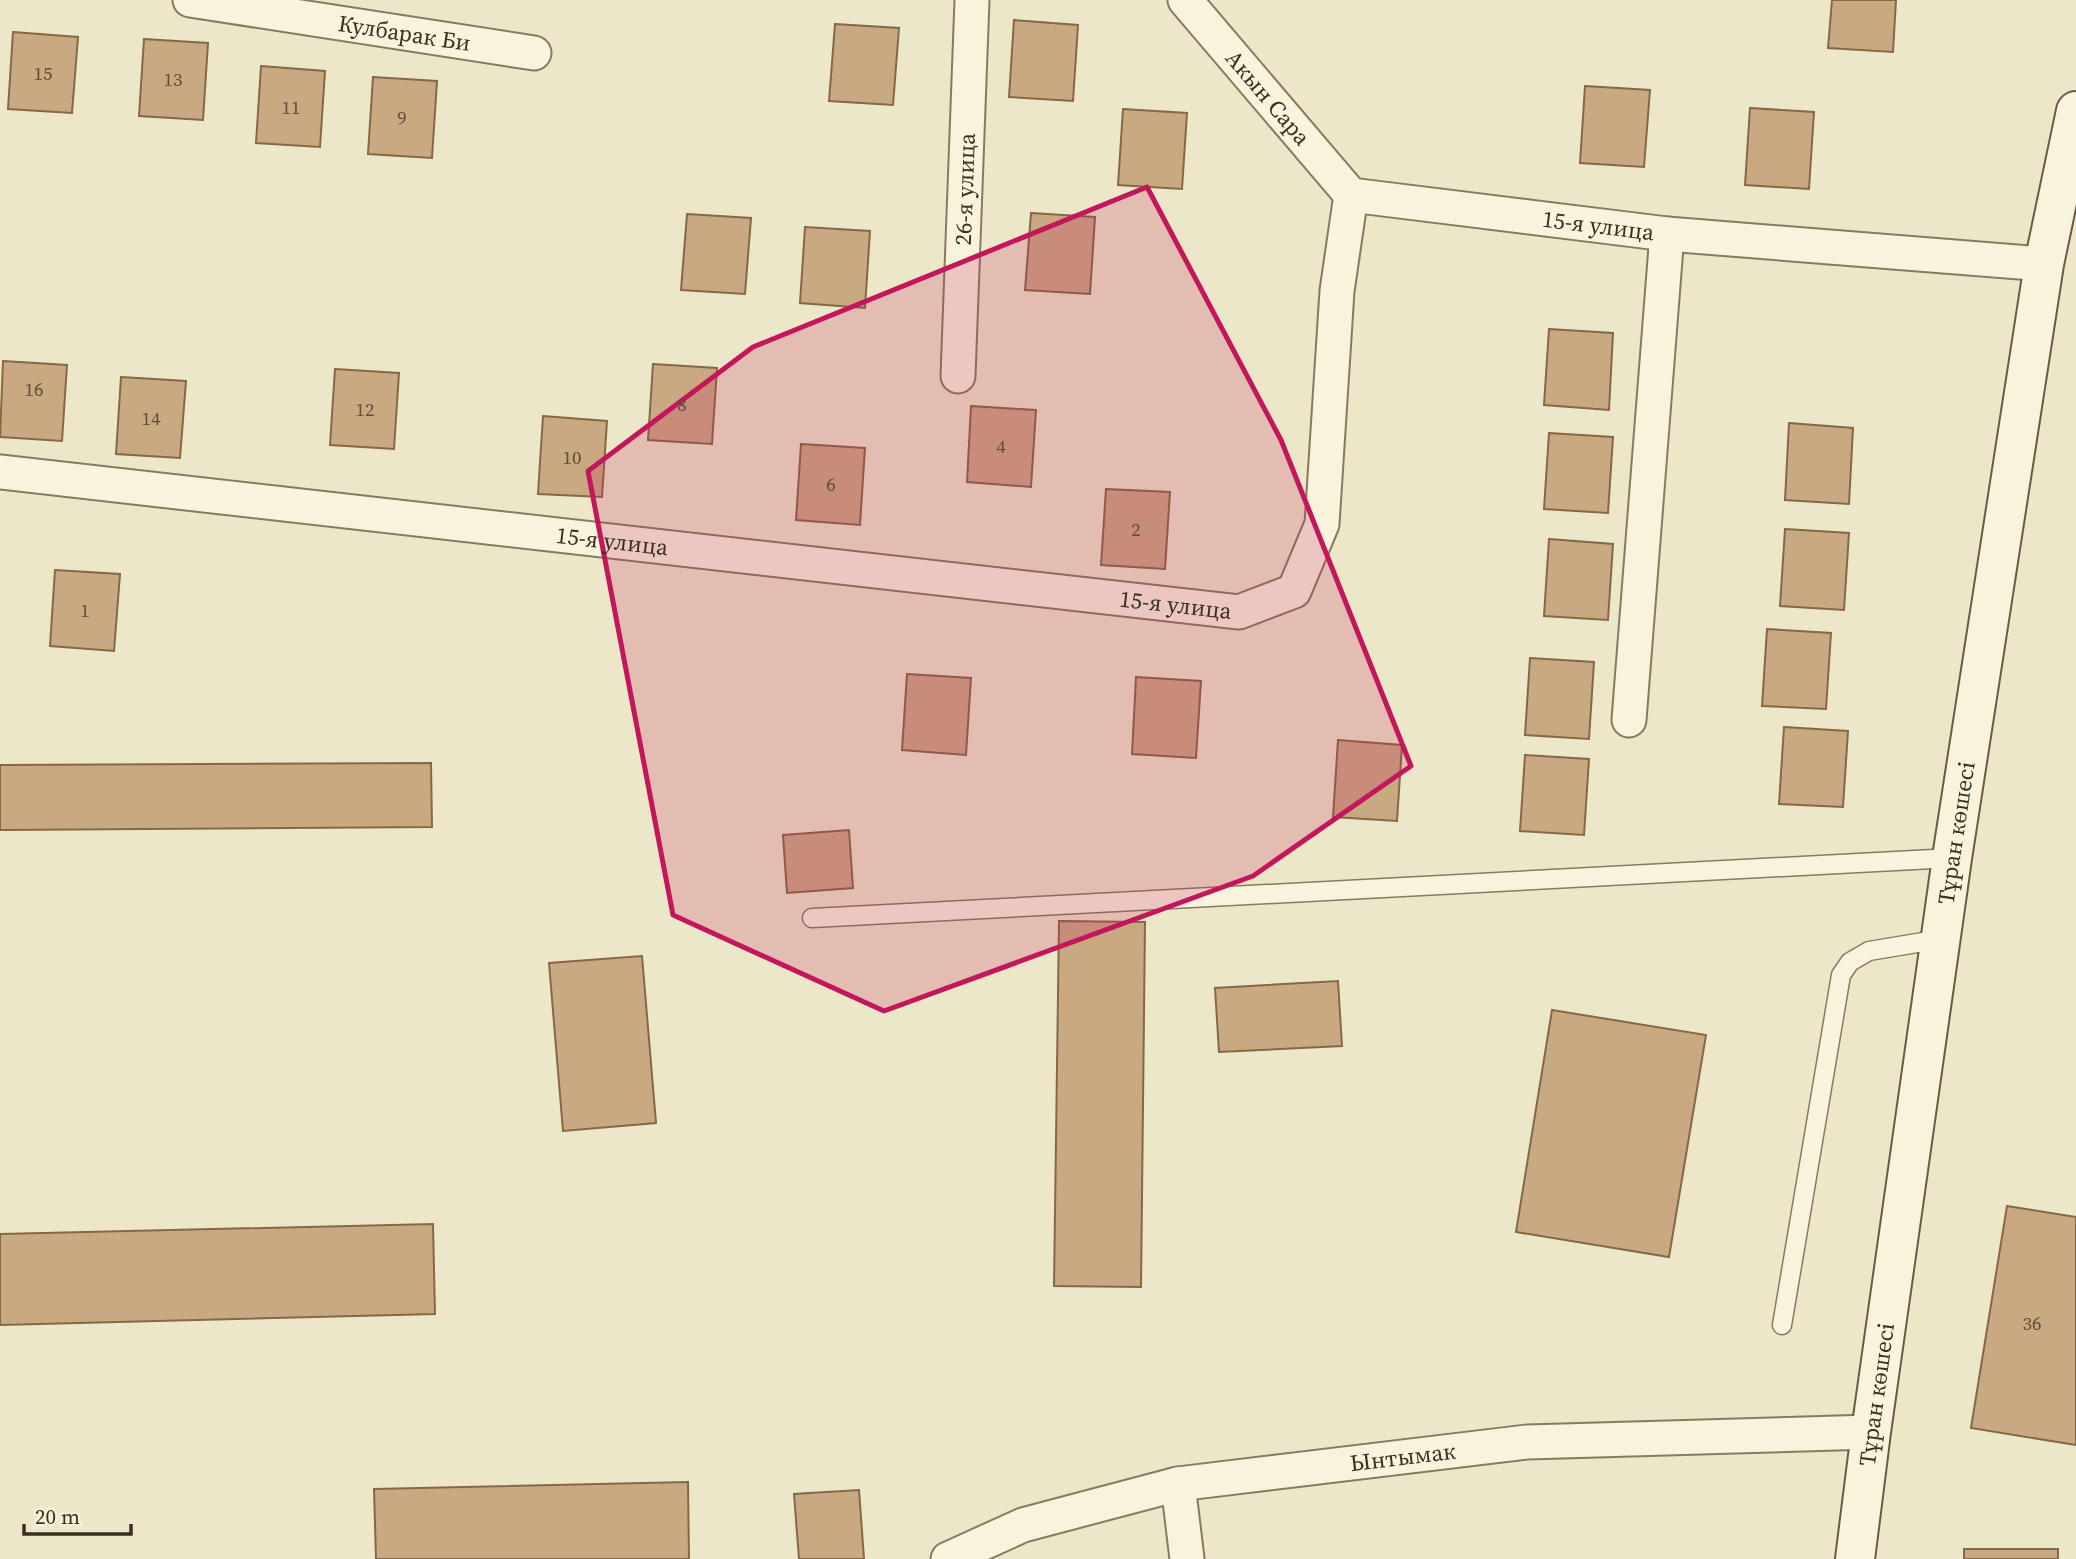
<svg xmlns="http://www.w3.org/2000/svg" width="2076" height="1559" viewBox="0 0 2076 1559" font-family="'Source Serif 4',serif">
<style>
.building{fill:#c8a982;stroke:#866846;stroke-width:2}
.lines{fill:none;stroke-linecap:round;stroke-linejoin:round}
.lane-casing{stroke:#887a5f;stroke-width:21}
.street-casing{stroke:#887a5f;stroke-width:37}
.secondary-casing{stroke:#6a5b42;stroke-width:42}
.lane{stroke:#f7f3dd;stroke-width:18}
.street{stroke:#f7f3dd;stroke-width:33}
.secondary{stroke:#f7f3dd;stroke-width:38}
.marked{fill:#c2185b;fill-opacity:0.2;stroke:#c2185b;stroke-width:5;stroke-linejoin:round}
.labels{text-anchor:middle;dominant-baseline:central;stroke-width:5;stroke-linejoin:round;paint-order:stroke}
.number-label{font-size:19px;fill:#5d4e39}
.street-label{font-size:23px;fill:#393021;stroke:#f4f0d9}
</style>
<rect width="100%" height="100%" fill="#ece7c9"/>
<path class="building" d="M1832,0H1896L1893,52L1828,48Z
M1014,20L1078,25L1073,101L1009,97Z
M835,24L899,28L893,105L829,101Z
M13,32L78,37L72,113L8,109Z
M144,39L208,43L203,120L139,116Z
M261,66L325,71L320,147L256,143Z
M373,77L437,81L432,158L368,154Z
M1585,86L1650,90L1644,167L1580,163Z
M1750,108L1814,112L1809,189L1745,185Z
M1123,109L1187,113L1182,189L1118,185Z
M1031,213L1095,217L1090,294L1025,290Z
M687,214L751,218L745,294L681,290Z
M805,227L870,231L865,308L800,303Z
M1549,329L1613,333L1609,410L1544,405Z
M3,361L67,365L62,441L0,437Z
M653,364L717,368L712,444L648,440Z
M335,369L399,373L394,449L330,445Z
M121,377L186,381L180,458L116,454Z
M971,406L1036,410L1031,487L967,482Z
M543,416L607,421L602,497L538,494Z
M1789,423L1853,428L1849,504L1785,500Z
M1549,433L1613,437L1608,513L1544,509Z
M801,444L865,448L860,525L796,520Z
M1106,489L1170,492L1165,569L1101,565Z
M1785,529L1849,533L1844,610L1780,606Z
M1549,539L1613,544L1608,620L1544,616Z
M55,570L120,574L114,651L50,646Z
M1767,629L1831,633L1826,709L1762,706Z
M1530,658L1594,662L1589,739L1525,735Z
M907,674L971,678L966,755L902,750Z
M1136,677L1201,681L1196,758L1132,754Z
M1784,727L1848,731L1843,807L1779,804Z
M1338,740L1402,745L1397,821L1333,817Z
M1525,755L1589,759L1584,835L1520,831Z
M431,763L432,827L0,830V765Z
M849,830L853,888L787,893L783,835Z
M1059,921L1145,922L1141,1287L1054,1286Z
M642,956L656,1123L563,1131L549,963Z
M1338,981L1342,1046L1219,1052L1215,988Z
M1552,1010L1706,1035L1669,1257L1516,1232Z
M2007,1206L2076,1217V1445L1971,1428Z
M433,1224L435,1314L0,1325V1234Z
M688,1482L689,1559H376L374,1489Z
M859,1490L864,1559H799L794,1494Z
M1964,1549H2058V1559H1964Z"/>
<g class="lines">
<defs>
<path id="lane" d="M812,918L1952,858
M1782,1325L1841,975L1850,962L1869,951L1941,939"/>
<g id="street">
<path id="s1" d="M190,0L534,53"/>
<path id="s2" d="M1185,0L1351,195"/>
<path id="s3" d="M958,376L972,0"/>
<path id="s4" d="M0,472L1239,612L1294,591L1322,524L1337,291L1351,195L1667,234L2044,264"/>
<path d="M1629,720L1667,234"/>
<path d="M1178,1484L1187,1559"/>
<path id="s5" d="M948,1559L1023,1525L1178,1484L1527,1442L1871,1432"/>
</g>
<g id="secondary">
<path id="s6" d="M1855,1559L1871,1432L1952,858L2044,264L2076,111"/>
</g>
</defs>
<use href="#lane" class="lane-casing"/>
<use href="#street" class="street-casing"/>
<use href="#secondary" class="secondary-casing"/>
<use href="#lane" class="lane"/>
<use href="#street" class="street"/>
<use href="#secondary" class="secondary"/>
</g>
<path class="marked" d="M1147,187L1281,440L1411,766L1253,876L884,1011L673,915L588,471L753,347Z"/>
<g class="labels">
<g class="number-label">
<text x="43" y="73">15</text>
<text x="173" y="79">13</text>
<text x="291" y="107">11</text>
<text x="402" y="117">9</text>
<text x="34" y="389">16</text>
<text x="682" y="404">8</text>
<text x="365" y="409">12</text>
<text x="151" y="418">14</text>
<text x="1001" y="446">4</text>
<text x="572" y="457">10</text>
<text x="831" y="484">6</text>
<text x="1136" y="529">2</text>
<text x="85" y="610">1</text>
<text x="2032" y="1323">36</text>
</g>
<g class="street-label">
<text stroke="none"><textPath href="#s1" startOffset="217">Кулбарак Би</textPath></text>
<text stroke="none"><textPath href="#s2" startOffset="128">Акын Сара</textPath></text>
<text stroke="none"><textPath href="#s3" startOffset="187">26-я улица</textPath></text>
<text stroke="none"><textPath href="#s4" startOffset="1958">15-я улица</textPath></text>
<text stroke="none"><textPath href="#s4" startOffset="616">15-я улица</textPath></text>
<text stroke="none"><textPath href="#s4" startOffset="1183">15-я улица</textPath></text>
<text stroke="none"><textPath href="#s6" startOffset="733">Тұран көшесі</textPath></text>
<text stroke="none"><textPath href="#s6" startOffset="166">Тұран көшесі</textPath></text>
<text stroke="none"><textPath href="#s5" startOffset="469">Ынтымак</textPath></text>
</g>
</g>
<path d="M24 1524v10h107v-10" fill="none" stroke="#393021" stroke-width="3.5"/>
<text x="35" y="1524" font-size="21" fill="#393021" stroke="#f4f0d9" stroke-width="5" paint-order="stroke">20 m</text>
</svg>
